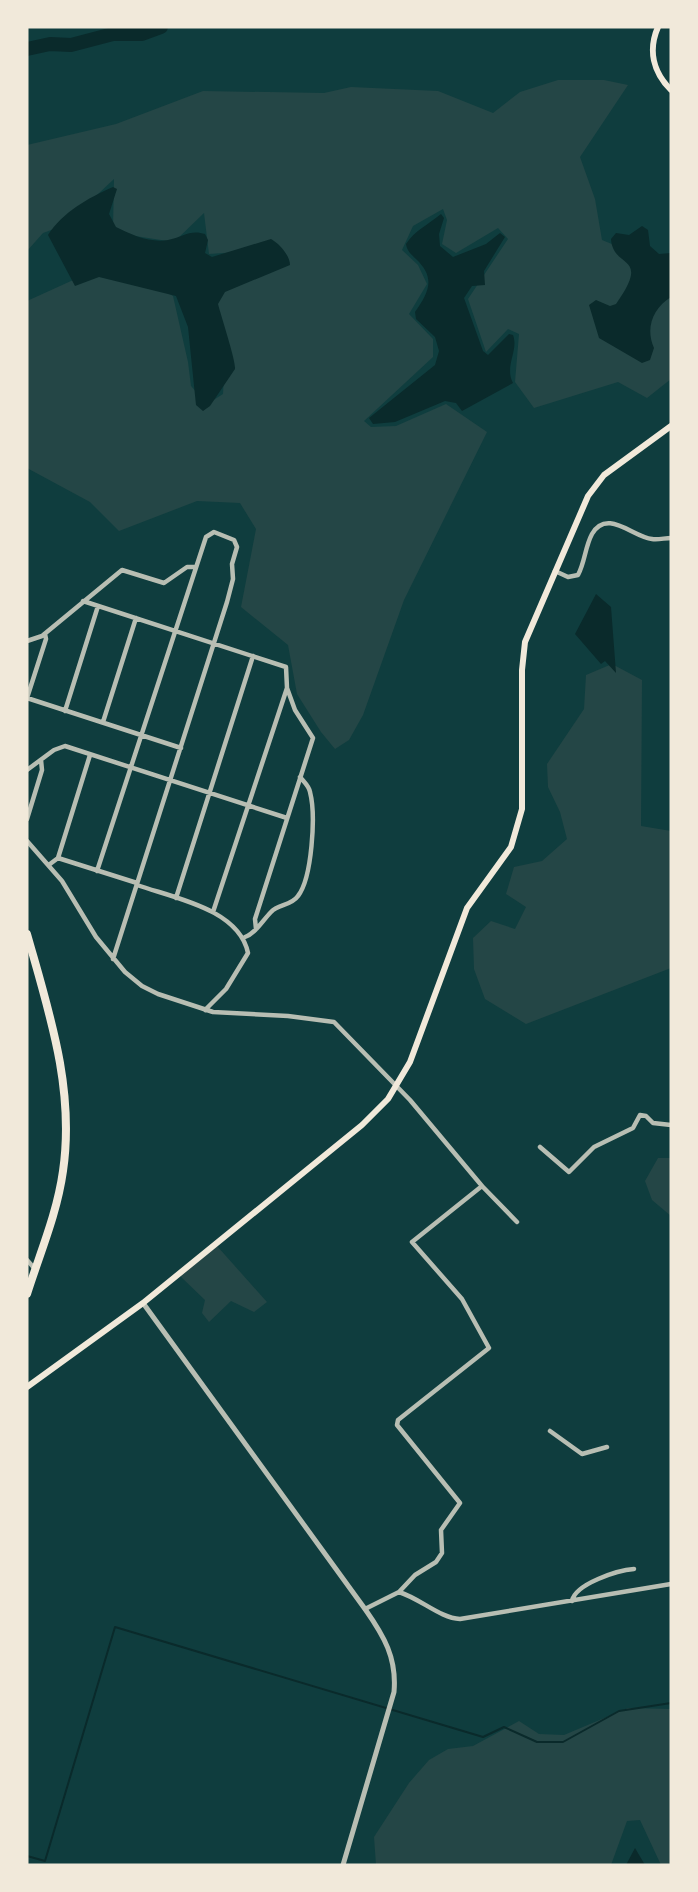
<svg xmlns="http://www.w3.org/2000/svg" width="698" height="1892" viewBox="0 0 698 1892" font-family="Raleway,sans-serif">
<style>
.green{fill:#244646}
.water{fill:#0a2a2b}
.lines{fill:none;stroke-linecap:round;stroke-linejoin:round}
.stream{stroke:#0a2a2b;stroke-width:2}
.river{stroke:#0a2a2b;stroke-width:14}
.minor{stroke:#b8beb3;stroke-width:4.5}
.tertiary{stroke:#b8beb3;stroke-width:5}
.secondary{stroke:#f1e9da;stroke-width:6}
.trunk{stroke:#f1e9da;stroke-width:8}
</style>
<rect width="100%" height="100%" fill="#0f3d3e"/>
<path class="green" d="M558,80H604L628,85L580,157L595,199L602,240L671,268V379L647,398L618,382L534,408L515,382L519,334L508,329L486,352L468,299L508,239L498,228L456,253L442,244L447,220L443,209L413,226L402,250L418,265L427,284L409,314L433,339V357L364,421L371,427L396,426L446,404L487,432L404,600L363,715L349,740L335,749L321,732L297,694L288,645L241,607L256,529L240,503L197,501L119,531L90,502L27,468V301L93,271L141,278L173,296L188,362L191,386L199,395L212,401L223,394L225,354L209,296L282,249L209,254L204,213L174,242L135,236L113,228L114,179L65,225L43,233L27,251V145L116,124L203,91L324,93L351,87L438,91L493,113L520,92Z
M612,664L642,680L641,826L671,831V968L526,1024L485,999L474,969L473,938L491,921L515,929L526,907L506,894L514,867L542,861L567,839L560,812L548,787L547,764L584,709L586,675Z
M658,1158H671V1216L652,1200L645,1181Z
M217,1246L267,1302L254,1312L231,1301L209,1322L202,1313L205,1300L180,1276Z
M628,1708L671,1709V1865H661L640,1820L627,1821L611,1865H376L374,1837L409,1783L429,1760L448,1749L473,1746L519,1721L539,1734L564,1735Z"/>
<path class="water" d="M113,187L117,189L109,214L116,227C132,235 150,243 168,240C182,237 191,229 205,234L208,240L205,253L212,257L271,239C280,244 290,256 290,265L225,292L218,304C221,316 236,361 235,369L210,406L203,411L196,405L188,327L176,296L99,277L75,286L48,235C63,212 88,198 113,187Z
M441,214L444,218L439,234L440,246L453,257L486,244L500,233L505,237L484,271L485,285L472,286L464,298L483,351L488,355L509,334L513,335C519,351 504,366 513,383L462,411L456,403L445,401L395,422L373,424L369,418L435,365L439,351L435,337L416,319L415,312C429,292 436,278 416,259C411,254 407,251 406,244C415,230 428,225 441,214Z
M642,226L648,230L650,246L659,254L671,253V297C653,308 645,328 654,348L650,360L642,363L599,338L589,305L596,300L610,306L616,304C652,253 613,270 611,239L616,233L629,235Z
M596,594L611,607L616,673L605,661L601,664L575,634Z
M635,1848L645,1865H626Z"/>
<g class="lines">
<path class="stream" d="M27,1856L45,1861L115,1627L483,1737L504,1727L537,1742H563L619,1711L671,1703"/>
<path class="river" d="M27,49L50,44L71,45L113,34H142L161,27"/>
<path class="minor" d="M555,571L568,577L578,575C585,562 585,547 592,534C607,508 633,537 652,539C658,540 665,538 671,538
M83,601L286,667L287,688L295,710L313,738L255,919L256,929
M45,634L46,639L27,698L181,748
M27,641L42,636L122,570L164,583L187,567H196
M65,711L98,606
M103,722L136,618
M27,770L54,750L65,746L287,818
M27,819L42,770L41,760
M27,841L62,881L96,937L125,972L142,986L158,994L213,1012L288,1016L334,1022L410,1100L482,1186L517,1222
M58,858L137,883
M50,864L58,858L90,755
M97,871L206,537L214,532L234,540L237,547L232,564L233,579L227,602L113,959
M137,885C174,898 239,909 248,953L226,989L205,1010
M176,898L253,656
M213,912L287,688
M245,937C256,933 263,920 271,912C278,904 291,906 298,896C312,878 316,815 310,792C309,786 304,782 300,777
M540,1147L569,1172L594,1147L633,1128L640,1115L646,1116L653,1123L671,1125
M27,1260L35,1269
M550,1431L582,1454L607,1447
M399,1592C421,1599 440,1618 460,1619L671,1584
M572,1601C575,1584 618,1570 634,1569
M365,1609L399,1592L415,1575L436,1562L442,1553L441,1530L460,1503L397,1425L398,1420L489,1348L462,1299L412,1242L482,1186"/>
<path class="tertiary" d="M143,1303L365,1609C384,1636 397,1658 394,1692L343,1865"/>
<path class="secondary" d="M658,27C648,50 653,72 671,90
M27,1387L143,1303L362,1125L388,1099L410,1062L467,908L511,847L522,809V670L525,642L588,496L604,475L671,426"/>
<path class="trunk" d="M27,934C49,1012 75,1089 63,1171C57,1214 40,1253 27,1294"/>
</g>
<rect width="698" height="1892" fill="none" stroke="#f1e9da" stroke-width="57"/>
</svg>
